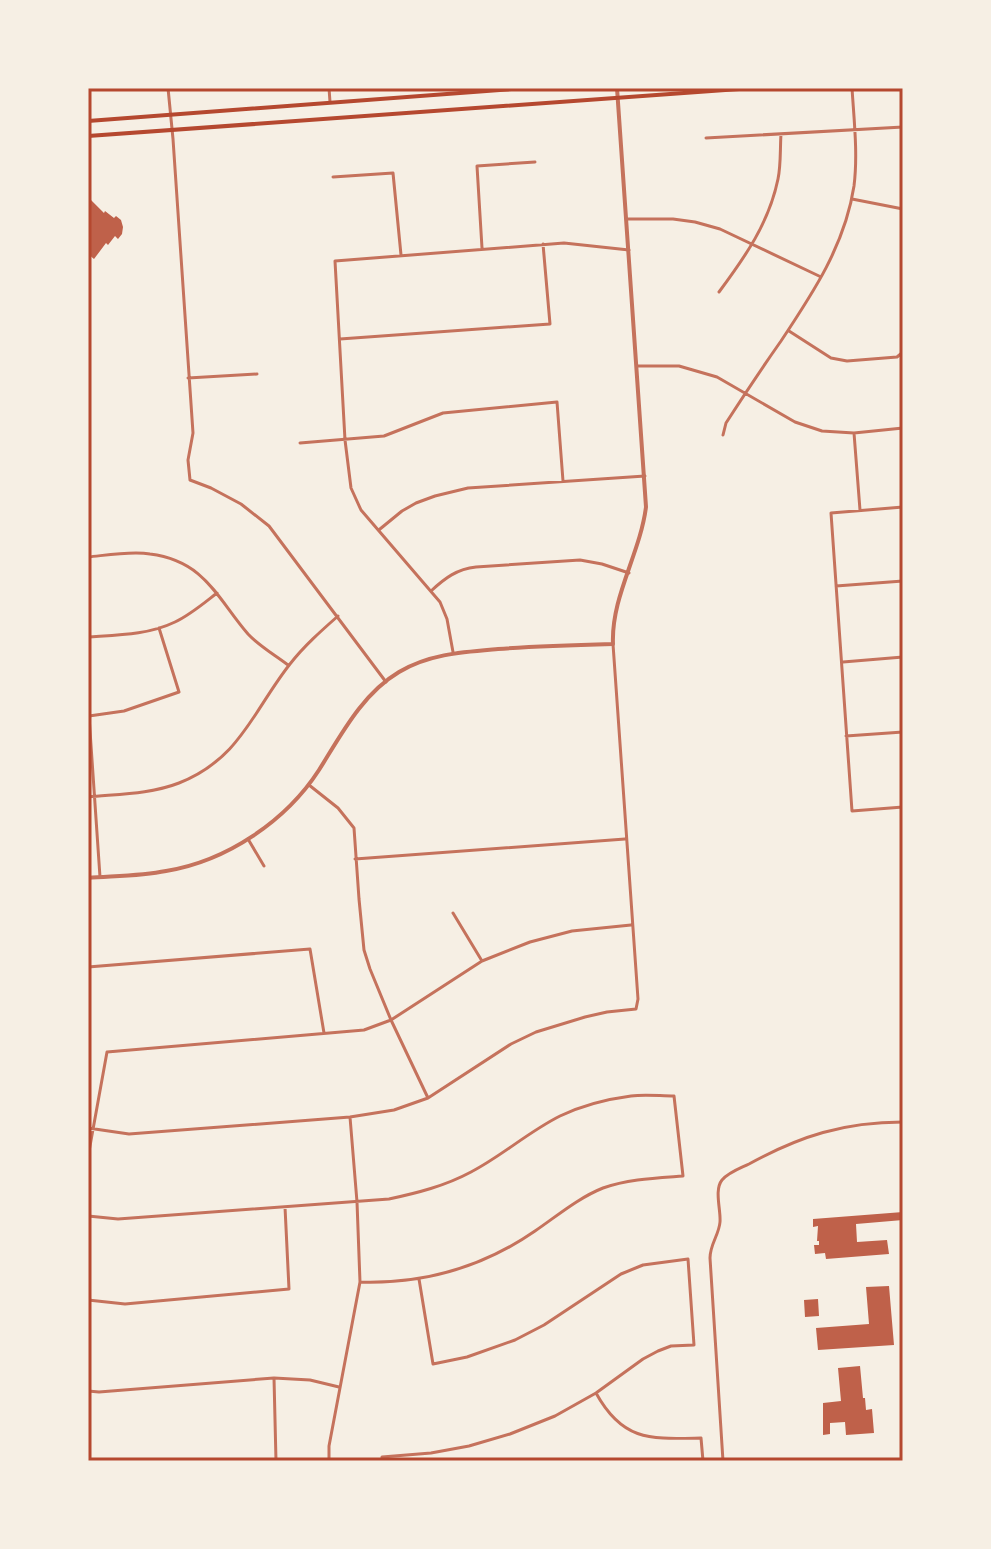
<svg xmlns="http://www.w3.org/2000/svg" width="991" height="1549" viewBox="0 0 991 1549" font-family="Arial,sans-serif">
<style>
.building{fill:#bf614a}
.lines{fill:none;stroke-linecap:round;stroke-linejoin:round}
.minor{stroke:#c5725c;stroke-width:3}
.tertiary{stroke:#c5725c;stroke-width:4}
.secondary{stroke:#b5482f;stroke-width:4}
.neatline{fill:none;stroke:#b5482f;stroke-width:3}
</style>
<rect width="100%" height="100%" fill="#f6efe4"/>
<path class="building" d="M90,199L104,213L105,211L114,218L116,216L121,220L123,227L122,234L118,239L115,236L108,245L106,243L94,259L88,254V201Z
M903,1212V1220L856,1224L857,1242L887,1240L889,1254L826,1259L825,1253L815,1254L814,1245H819V1241H817L818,1226L813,1227V1219Z
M889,1286L894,1345L818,1350L816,1328L869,1324L866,1287Z
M818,1299L819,1316L805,1317L804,1300Z
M860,1366L863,1398H865L866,1410L872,1409L874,1433L846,1435L845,1422L830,1423V1434L823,1435V1403L841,1401L838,1368Z"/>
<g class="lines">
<path class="minor" d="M168,88L173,139L193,433L188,460L190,480L211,488L241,504L269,526L386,682
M329,88L330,102
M706,138L903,127
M333,177L393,173L401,255
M852,199L903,209
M626,219H673L695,222L720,229L819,276
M482,248L477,166L535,162
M719,292C745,257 769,223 778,179C781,165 780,149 781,134
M789,331L831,358L847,361L897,357L903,352
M340,339L550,324L543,244
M637,366H679L717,377L795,422L822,431L854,433L903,428
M188,378L257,374
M854,433L860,510
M723,435L726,423C744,395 762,368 781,341C813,293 845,245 854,186C858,154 854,120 852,88
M300,443L384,436L443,413L557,402L563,481
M903,507L831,513L852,811L903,807
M380,529L402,511L416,503L435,496L468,488L645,476
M88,557C108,555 131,551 150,554C205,561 217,598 248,634C259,646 275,655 288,665
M836,586L903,581
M431,591C445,578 457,569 476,567L580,560L602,564L629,573
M88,637C118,635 148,635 175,622C190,615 204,603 217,593
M453,652L447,619L440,602L361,510L351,488L345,440L335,261L564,243L629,250
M843,662L903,657
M89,716L100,877
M89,716L124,711L179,692L159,628
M846,736L903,732
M309,785L338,808L354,828L359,899L364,950L370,969L391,1020L428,1098
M88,797C118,794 151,794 179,783C240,759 253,711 290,664C304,646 321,631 338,616
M248,839L264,866
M355,859L625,839
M453,913L482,961
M88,967L310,949L324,1033
M88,1128L129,1134L350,1117L394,1110L428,1098L511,1044L536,1032L585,1017L607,1012L636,1009L638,999L613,644
M88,1157L107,1052L364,1030L391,1020L482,961L530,942L572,931L631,925
M88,1216L118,1219L389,1199C417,1193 445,1186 471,1172C502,1156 528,1132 560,1116C581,1106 608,1099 631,1096C645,1094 660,1096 674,1096L683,1176C656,1178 628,1179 603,1188C578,1198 557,1216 535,1231C483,1267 423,1284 360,1282
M88,1300L125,1304L289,1289L285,1207
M274,1378L276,1461
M88,1391L99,1392L274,1378L310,1380L339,1387
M596,1393C623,1442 651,1439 701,1438L703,1461
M329,1461V1446L360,1282L357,1202L350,1117
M382,1461V1457L431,1453L469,1446L510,1434L555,1416L596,1393L643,1359L658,1351L671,1346L694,1345L688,1259L643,1265L621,1274L544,1325L515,1340L467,1357L433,1364L419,1279
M723,1461L710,1258C710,1244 719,1235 720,1222C721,1210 714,1190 722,1180C729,1172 741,1168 749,1164C800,1136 844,1122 903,1122"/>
<path class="tertiary" d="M88,878C114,876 141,876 166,871C227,861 286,821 319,770C341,735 362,694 399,672C429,654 463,652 498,649C536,646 574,645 613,644C611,597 640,554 646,507L617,88"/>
<path class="secondary" d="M88,121L526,88
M88,136L753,88"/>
</g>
<rect width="991" height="1549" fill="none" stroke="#f6efe4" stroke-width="180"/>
<rect x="90" y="90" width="811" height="1369" class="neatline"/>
</svg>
